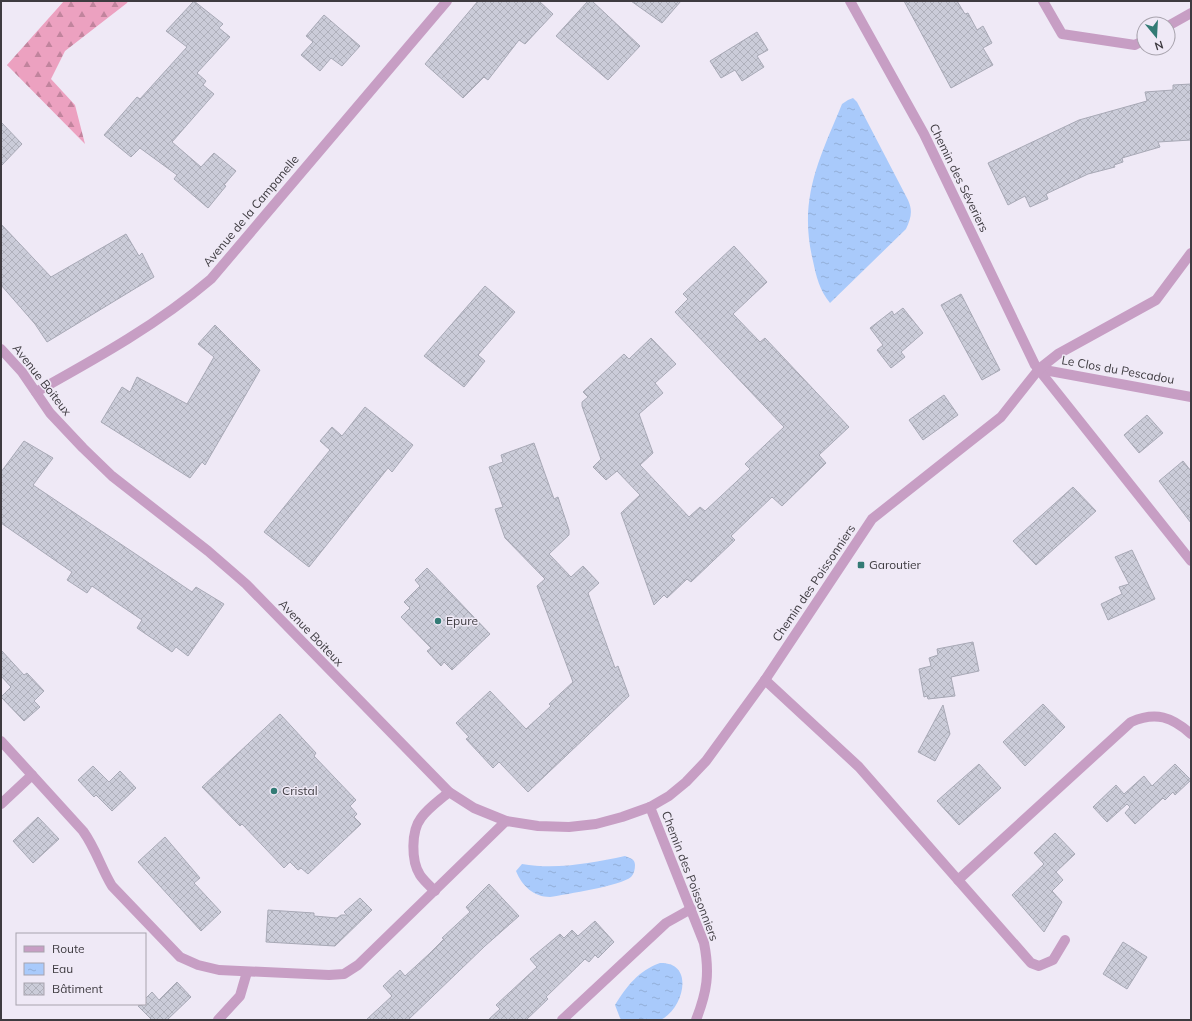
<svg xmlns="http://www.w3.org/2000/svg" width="1192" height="1021" font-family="Mulish,sans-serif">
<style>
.forest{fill:url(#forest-firs)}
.water{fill:url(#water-ripples)}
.building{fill:url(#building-cross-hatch);stroke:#a8a9b6}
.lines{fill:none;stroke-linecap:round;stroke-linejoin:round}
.service{stroke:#c79ec4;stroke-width:10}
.minor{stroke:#c79ec4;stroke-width:10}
.poi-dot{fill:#337b75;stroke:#efe9f6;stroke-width:1.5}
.labels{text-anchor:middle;stroke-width:3;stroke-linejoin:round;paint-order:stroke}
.street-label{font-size:12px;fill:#3e3b40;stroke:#efe9f6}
.poi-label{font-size:12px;fill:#3e3b40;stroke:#efe9f6;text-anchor:start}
</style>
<defs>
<pattern id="forest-firs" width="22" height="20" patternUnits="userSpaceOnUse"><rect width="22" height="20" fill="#eca1c0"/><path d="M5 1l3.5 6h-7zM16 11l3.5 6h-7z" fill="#c1849d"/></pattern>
<pattern id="water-ripples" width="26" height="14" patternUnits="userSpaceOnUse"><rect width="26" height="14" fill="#a9cafb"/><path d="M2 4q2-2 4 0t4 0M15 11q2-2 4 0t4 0" fill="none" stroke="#92aed8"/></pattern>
<pattern id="building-cross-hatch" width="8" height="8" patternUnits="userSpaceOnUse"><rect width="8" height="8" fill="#cbccd9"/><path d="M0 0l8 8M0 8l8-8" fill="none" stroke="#afb0bb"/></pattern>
</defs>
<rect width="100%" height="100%" fill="#efe9f6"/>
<path class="forest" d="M 64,1 L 128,1 L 127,3 L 65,51 L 51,79 L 75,105 L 85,144 L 7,65 Z"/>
<g class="water">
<path d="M 853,98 L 857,102 L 908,200 C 913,211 911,218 906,229 L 830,303 C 820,291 816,276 813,261 C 798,199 819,160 842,104 L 848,100 Z"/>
<path d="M 625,856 C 630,858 635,859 635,865 C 635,869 634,874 631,877 C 620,886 567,894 550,897 C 534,897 522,886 516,871 L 522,864 C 556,870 592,863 625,856 Z"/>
<path d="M 660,963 C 697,962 682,1012 660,1020 C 652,1021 631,1020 622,1020 L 620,1018 L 615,1005 C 627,986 638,971 660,963 Z"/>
</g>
<g class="building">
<path d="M 194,1 L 223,24 L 219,28 L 230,37 L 197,73 L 206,81 L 203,85 L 214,94 L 172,142 L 201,167 L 214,153 L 236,171 L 224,185 L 226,186 L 208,208 L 174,179 L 177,175 L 140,148 L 131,157 L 104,135 L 137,97 L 140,99 L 187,47 L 166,31 Z"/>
<path d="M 478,1 L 539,1 L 553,14 L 525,44 L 519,40 L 488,80 L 484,77 L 463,98 L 425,64 Z"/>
<path d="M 588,1 L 592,1 L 640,46 L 608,80 L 556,36 Z"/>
<path d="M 631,1 L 681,1 L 662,23 Z"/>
<path d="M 904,1 L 957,1 L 965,14 L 968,13 L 977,30 L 983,26 L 992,43 L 983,48 L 993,65 L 951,88 Z"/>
<path d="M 324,15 L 360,46 L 342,66 L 331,58 L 320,71 L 301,55 L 313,42 L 306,36 Z"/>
<path d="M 757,32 L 768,50 L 757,56 L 764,67 L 742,81 L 735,70 L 721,78 L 710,61 Z"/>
<path d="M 1191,84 L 1191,140 L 1158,142 L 1160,147 L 1122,158 L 1123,162 L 1114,165 L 1115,167 L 1088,174 L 1046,194 L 1048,199 L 1030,207 L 1025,196 L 1008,205 L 988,163 L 1079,120 L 1147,101 L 1145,92 L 1173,90 L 1173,85 Z"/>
<path d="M 1,122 L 22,144 L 1,166 Z"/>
<path d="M 1,224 L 51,277 L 126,234 L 139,256 L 142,253 L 154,277 L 47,342 L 35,324 L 1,285 Z"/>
<path d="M 734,246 L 767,282 L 733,314 L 760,342 L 765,338 L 849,427 L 819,455 L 826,463 L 782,506 L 772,497 L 731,536 L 735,540 L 691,582 L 687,579 L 667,598 L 664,595 L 654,605 L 621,513 L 640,495 L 617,471 L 606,480 L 593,467 L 601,459 L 582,406 L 582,402 L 588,397 L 583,392 L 624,354 L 629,359 L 651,338 L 676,364 L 655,383 L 663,393 L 639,414 L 653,453 L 640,465 L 689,517 L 700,507 L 705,511 L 750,469 L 745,464 L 784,427 L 675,312 L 688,299 L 683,294 Z"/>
<path d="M 485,286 L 515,312 L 478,355 L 485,361 L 464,387 L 424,356 Z"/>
<path d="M 961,294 L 1000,370 L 982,380 L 941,305 Z"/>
<path d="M 903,308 L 923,333 L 901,352 L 905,357 L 891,368 L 877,350 L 883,345 L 870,328 L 892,311 L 894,315 Z"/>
<path d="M 215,325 L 260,370 L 205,465 L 202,462 L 190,478 L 101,422 L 122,387 L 130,392 L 137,377 L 187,404 L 214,357 L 198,344 Z"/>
<path d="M 944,395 L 958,415 L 923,440 L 909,420 Z"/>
<path d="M 365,407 L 413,445 L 392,472 L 388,468 L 309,567 L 264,532 L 330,450 L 320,441 L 332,427 L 342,436 Z"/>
<path d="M 1147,415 L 1163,433 L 1139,453 L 1124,435 Z"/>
<path d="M 24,441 L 53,458 L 33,485 L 192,592 L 196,587 L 224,604 L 188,656 L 176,647 L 172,652 L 137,628 L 142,620 L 92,586 L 87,593 L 67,580 L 72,572 L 1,523 L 1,472 Z"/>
<path d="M 534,443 L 554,499 L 558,497 L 569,530 L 569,535 L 549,554 L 571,577 L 583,566 L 599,583 L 588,593 L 615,668 L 618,666 L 629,696 L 528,792 L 499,762 L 493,768 L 466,739 L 469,737 L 456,723 L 490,691 L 526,729 L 551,706 L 549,704 L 573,682 L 537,586 L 545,579 L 505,538 L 495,509 L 503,507 L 489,467 L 503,462 L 501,455 Z"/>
<path d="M 1183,461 L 1191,471 L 1191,523 L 1159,481 Z"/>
<path d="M 1073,487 L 1096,511 L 1036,565 L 1013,541 Z"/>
<path d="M 1132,550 L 1155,599 L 1108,620 L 1101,604 L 1122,594 L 1119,587 L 1129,584 L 1115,557 Z"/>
<path d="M 427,568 L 490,634 L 452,670 L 444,662 L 441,666 L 427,651 L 431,648 L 401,617 L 410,608 L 404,602 L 420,586 L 415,580 Z"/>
<path d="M 973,642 L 979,671 L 951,677 L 955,696 L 928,699 L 927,696 L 924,697 L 919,669 L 931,666 L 929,658 L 938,655 L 937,649 Z"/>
<path d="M 1,650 L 24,675 L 27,673 L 44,691 L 34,701 L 40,707 L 24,721 L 1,697 L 11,687 L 1,676 Z"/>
<path d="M 1043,704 L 1065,727 L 1025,766 L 1003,742 Z"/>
<path d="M 943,705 L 950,734 L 935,761 L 918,752 Z"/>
<path d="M 280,714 L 316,753 L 314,756 L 356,800 L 350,806 L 357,814 L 354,817 L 361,824 L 308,874 L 301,868 L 298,870 L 290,862 L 284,868 L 242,824 L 240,826 L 202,787 Z"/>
<path d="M 979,764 L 1001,788 L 959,825 L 937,801 Z"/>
<path d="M 1175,764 L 1191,780 L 1175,795 L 1173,792 L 1165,800 L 1163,798 L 1135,824 L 1125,813 L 1130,807 L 1127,804 L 1107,822 L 1093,807 L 1116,785 L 1124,794 L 1144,776 L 1152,786 Z"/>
<path d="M 93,766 L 109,782 L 120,771 L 136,788 L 112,811 L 96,795 L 94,797 L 78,780 Z"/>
<path d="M 38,817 L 59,839 L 33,863 L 13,841 Z"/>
<path d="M 1055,833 L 1075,854 L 1056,872 L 1063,880 L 1052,891 L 1062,902 L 1044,932 L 1012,895 L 1044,864 L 1034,853 Z"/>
<path d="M 165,837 L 200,878 L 194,883 L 221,912 L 201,931 L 138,862 Z"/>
<path d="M 489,884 L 519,916 L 485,946 L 408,1020 L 366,1020 L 392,996 L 383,986 L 400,970 L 405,976 L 429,954 L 444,939 L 442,938 L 470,912 L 466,907 Z"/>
<path d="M 360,898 L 372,910 L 335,946 L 266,942 L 268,910 L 314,913 L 314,916 L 337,918 L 341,915 L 347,915 L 344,912 Z"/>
<path d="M 595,921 L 614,942 L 598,958 L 595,955 L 589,962 L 585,959 L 546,997 L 548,999 L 526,1020 L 488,1020 L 500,1009 L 496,1005 L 537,967 L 530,959 L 560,934 L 564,938 L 572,930 L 578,936 Z"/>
<path d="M 1123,942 L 1147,957 L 1127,989 L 1103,974 Z"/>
<path d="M 177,982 L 191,997 L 167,1020 L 152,1020 L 138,1006 L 145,1004 L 145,999 L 152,992 L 159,1000 Z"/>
</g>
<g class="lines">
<g class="service">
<path d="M 1043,1 L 1062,34 L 1135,45 L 1144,40"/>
<path d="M 1168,26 L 1191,13"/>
<path d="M 1039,369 L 1191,397"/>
<path d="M 435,891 C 430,886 424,881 420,875 C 411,861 411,831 421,818 C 428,808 440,800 449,792"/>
</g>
<g class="minor">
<path d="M 850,1 L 924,134 L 1035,365 L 1191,561"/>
<path d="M 1,349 L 22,372 L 50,413 L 83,448 L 112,476 L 208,551 L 246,584 L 449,792 L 474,808 L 506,821 L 538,826 L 569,827 L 596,824 L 622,817 L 650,807 L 669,796 L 686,782 L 706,761 L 765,680 L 872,519 L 1001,417 L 1039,369 L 1058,354 L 1156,300 L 1191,253"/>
<path d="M 36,392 C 97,358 157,325 211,279 L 447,1"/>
<path d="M 765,680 L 859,767 L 958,880 L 1131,722 C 1156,711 1172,717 1191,734"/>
<path d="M 1,741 L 83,831 C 96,849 101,868 112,886 L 180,957 L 198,965 L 219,970 L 329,975 L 344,974 L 358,965 L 506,821"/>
<path d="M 1,804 L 32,775"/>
<path d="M 650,807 L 704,943 C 710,973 707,992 696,1020"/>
<path d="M 958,880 L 1031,963 L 1039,966 L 1053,960 L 1065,940"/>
<path d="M 218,1020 L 240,996 L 247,972"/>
<path d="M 562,1020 L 666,923 L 691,909"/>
</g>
</g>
<g class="poi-dot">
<rect x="857" y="561" width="8" height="8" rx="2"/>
<circle cx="438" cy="621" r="4"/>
<circle cx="274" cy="791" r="4"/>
</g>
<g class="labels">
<g class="street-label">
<text transform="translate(959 178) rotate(64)" y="4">Chemin des Séveriers</text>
<text transform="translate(251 211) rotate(-50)" y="4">Avenue de la Campanelle</text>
<text transform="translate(1118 370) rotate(10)" y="4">Le Clos du Pescadou</text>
<text transform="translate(42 380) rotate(52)" y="4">Avenue Boiteux</text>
<text transform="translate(814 583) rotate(-56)" y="4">Chemin des Poissonniers</text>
<text transform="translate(311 633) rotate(46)" y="4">Avenue Boiteux</text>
<text transform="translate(690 876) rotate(69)" y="4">Chemin des Poissonniers</text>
</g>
<g class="poi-label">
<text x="869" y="569">Garoutier</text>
<text x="446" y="625">Epure</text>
<text x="282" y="795">Cristal</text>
</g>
</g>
<rect width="1192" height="1021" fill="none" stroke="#3e3b40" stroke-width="4"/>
<rect x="16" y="933" width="130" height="72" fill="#efe9f6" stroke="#a8a3ad"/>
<rect x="24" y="946" width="20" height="6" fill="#c79ec4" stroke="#a8a3ad"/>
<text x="52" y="953" font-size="12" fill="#3e3b40">Route</text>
<rect x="24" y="963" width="20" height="12" fill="url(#water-ripples)" stroke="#a8a3ad"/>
<text x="52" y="973" font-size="12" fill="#3e3b40">Eau</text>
<rect x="24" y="983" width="20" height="12" fill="url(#building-cross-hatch)" stroke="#a8a3ad"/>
<text x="52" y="993" font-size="12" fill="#3e3b40">Bâtiment</text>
<g transform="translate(1156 36) rotate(162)"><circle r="19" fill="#efe9f6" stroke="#a8a3ad"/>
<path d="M0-3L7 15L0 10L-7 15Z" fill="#337b75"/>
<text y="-6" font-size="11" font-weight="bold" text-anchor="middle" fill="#3e3b40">N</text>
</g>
</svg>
